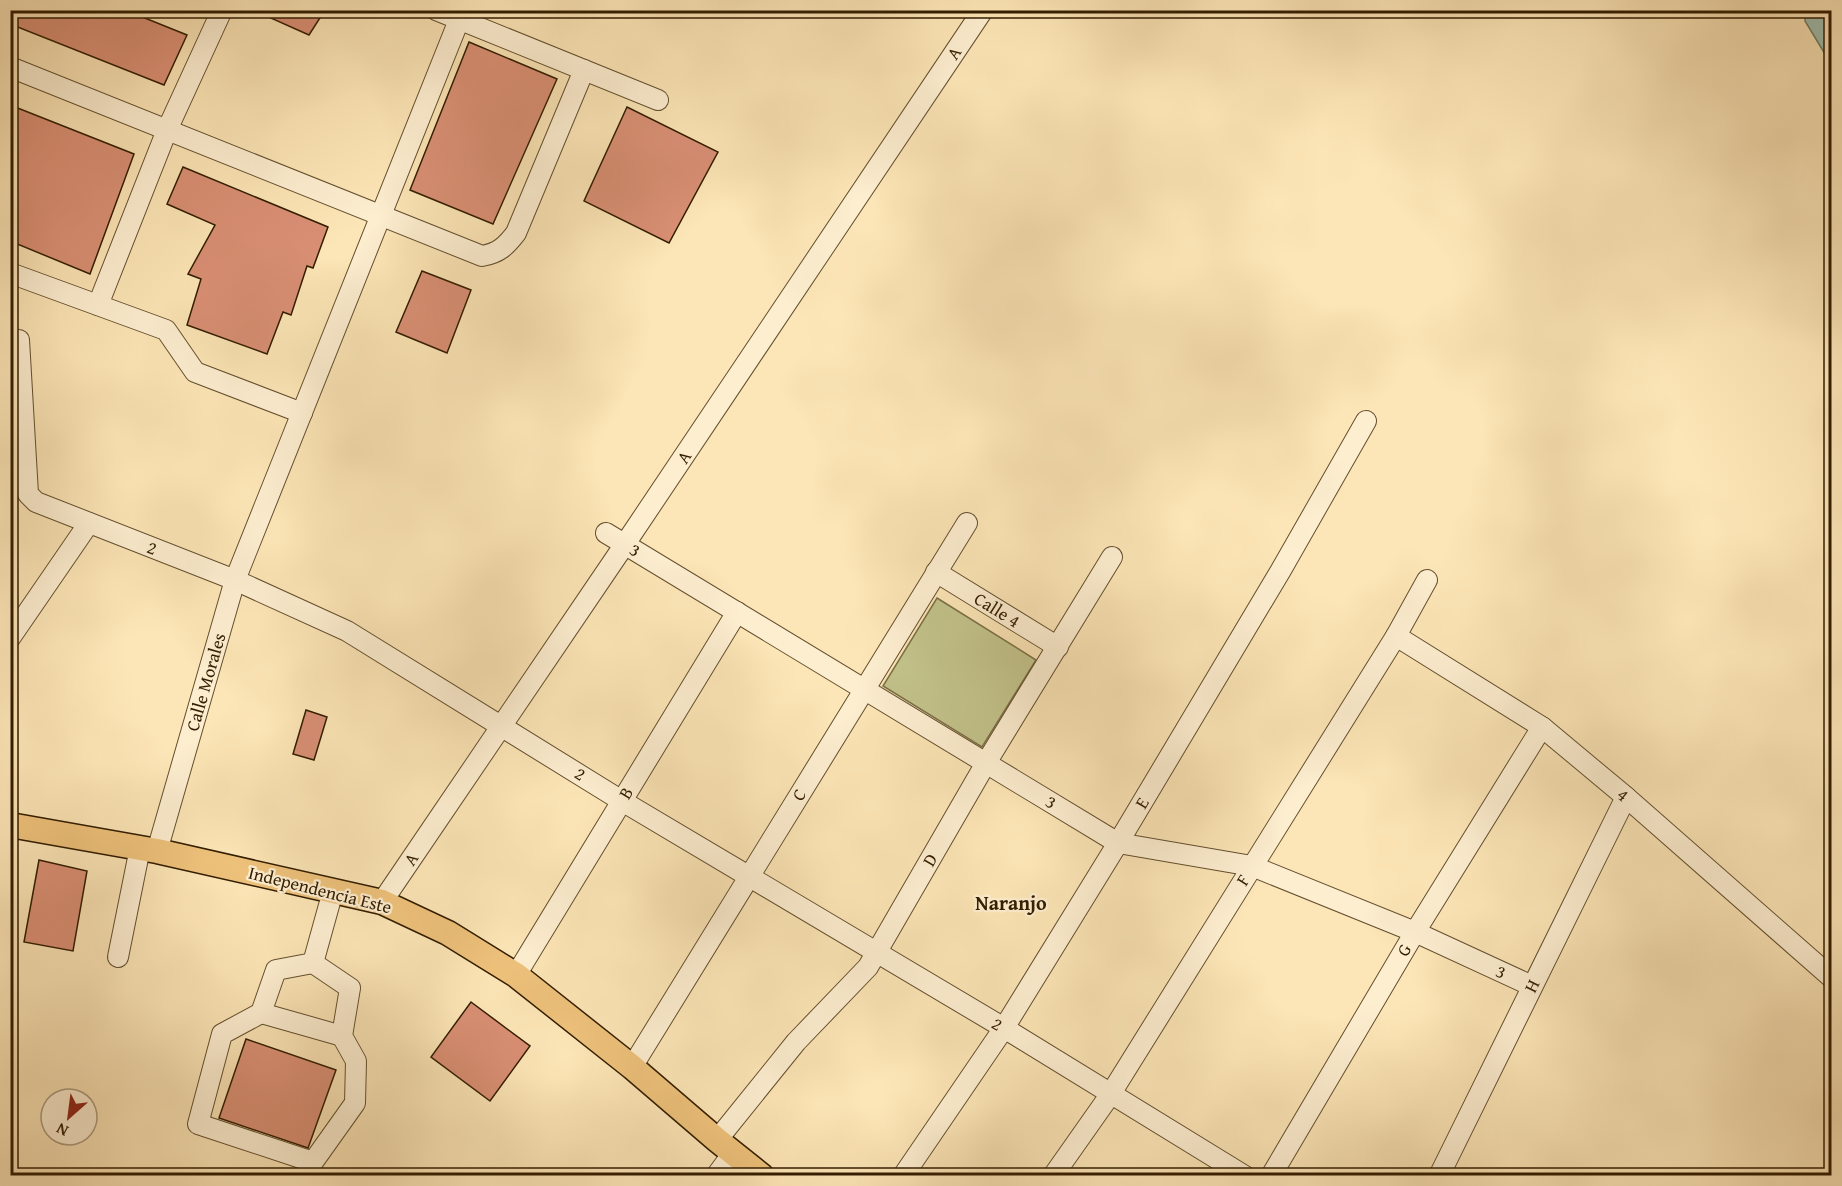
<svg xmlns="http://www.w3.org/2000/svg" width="1842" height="1186" font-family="'Gentium Book Plus',serif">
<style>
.green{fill:#c3c38b;stroke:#7a7046;stroke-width:1.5}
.water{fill:#9fbfae;stroke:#737e68;stroke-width:1.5}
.building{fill:#d98f74;stroke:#321d00;stroke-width:1.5}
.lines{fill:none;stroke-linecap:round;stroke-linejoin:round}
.minor-casing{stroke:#644f2e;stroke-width:22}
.major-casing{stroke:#321d00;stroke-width:27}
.minor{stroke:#fdeed0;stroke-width:20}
.major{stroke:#eec27b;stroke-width:24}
.labels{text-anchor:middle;stroke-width:4.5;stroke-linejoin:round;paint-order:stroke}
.street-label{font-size:18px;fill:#321d00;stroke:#fdeed0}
.neighbourhood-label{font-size:20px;font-weight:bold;fill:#321d00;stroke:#fdeed0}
</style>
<rect width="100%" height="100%" fill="#fce5b6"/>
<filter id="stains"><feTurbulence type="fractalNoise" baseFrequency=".00333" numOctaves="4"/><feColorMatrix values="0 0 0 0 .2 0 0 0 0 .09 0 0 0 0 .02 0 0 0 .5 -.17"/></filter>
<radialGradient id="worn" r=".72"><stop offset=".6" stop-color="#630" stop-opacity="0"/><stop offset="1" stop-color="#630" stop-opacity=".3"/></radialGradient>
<path class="green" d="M 937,598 L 1036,660 L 982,747 L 883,686 Z"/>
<path class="water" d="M 1805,11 L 1831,11 L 1831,64 L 1805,21 Z"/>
<g class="building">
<path d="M 10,10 L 125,10 L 187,35 L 164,85 L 10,24 Z"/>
<path d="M 253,10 L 325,10 L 309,35 Z"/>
<path d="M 469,42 L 557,79 L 493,224 L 410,190 Z"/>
<path d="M 10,105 L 134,154 L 90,274 L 10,241 Z"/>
<path d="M 627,107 L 718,152 L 669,243 L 584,201 Z"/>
<path d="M 183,167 L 328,227 L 313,268 L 307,266 L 291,315 L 283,312 L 267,354 L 187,325 L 201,279 L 188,274 L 215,225 L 167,204 Z"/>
<path d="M 422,271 L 471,290 L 447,353 L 396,332 Z"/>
<path d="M 306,710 L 327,717 L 314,760 L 293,754 Z"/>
<path d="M 39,860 L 87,871 L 73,951 L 24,942 Z"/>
<path d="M 471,1002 L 530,1046 L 490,1101 L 431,1057 Z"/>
<path d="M 246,1039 L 336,1070 L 308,1148 L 219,1118 Z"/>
</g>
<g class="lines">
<defs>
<g id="minor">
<path d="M 436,10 L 658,100"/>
<path d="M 10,67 L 482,256 C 499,253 506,246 516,233 L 584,70"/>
<path d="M 10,273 L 166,330 L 195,372 L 302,413"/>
<path d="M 98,305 L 167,130 L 222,10"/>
<path d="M 19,340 L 28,494 L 36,502 L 235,580 L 347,631 L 622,801 L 1004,1028 L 1245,1176"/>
<path d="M 606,533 L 1118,843 L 1252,866 L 1415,932 L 1532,986"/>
<path d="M 936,572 L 1058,647"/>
<path d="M 1396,636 L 1542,727 L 1626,797 L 1832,978"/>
<path d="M 10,638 L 89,523"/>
<path d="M 157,851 L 235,580 L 459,20"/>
<path d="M 382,902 L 625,544 L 983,10"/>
<path d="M 118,957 L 140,848"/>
<path d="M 313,963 L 350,988 L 342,1036 L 356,1061 L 355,1103 L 313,1162 L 198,1124 L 222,1034 L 261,1013 L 276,970 L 313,963 L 333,891"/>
<path d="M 516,975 L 737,612"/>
<path d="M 261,1013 L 342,1036"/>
<path d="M 632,1067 L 967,523"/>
<path d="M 717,1140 L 796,1042 L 868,967 L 986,763 L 1112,557"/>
<path d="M 716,1176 L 733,1153"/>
<path d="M 903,1176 L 1004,1028 L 1118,843 L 1281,570 L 1366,421"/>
<path d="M 1053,1176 L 1110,1095 L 1396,636 L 1427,580"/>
<path d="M 1271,1176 L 1415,932 L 1542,727"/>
<path d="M 1439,1176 L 1626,797"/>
</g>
<path id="major" d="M 10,825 L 157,851 L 382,902 L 448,933 L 516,975 L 632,1067 L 717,1140 L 762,1176"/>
</defs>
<use href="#minor" class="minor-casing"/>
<use href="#major" class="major-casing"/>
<use href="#minor" class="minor"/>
<use href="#major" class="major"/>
</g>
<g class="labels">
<g class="street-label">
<text transform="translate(954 53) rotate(-56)" y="6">A</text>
<text transform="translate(684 457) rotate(-56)" y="6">A</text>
<text transform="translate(152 548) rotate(21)" y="6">2</text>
<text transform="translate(635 550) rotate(31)" y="6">3</text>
<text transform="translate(997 610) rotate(32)" y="6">Calle 4</text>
<text transform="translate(206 682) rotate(-74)" y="6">Calle Morales</text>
<text transform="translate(580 774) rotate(32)" y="6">2</text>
<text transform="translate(626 793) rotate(-59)" y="6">B</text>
<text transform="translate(799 795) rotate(-58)" y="6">C</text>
<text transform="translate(1623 795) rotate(40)" y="6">4</text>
<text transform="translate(1051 802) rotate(31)" y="6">3</text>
<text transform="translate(1142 803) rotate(-59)" y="6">E</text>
<text transform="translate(411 859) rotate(-56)" y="6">A</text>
<text transform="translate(930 860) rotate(-60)" y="6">D</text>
<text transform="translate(1243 880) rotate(-58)" y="6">F</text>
<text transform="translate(320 890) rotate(14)" y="6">Independencia Este</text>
<text transform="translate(1404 950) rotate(-59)" y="6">G</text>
<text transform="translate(1501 972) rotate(25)" y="6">3</text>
<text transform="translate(1532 986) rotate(-64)" y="6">H</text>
<text transform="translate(997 1024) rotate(31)" y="6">2</text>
</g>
<g class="neighbourhood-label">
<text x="1011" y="910">Naranjo</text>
</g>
</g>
<rect width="1842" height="1186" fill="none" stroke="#fce5b6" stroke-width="36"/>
<rect x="12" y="12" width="1818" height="1162" fill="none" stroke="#321d00" stroke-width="3"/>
<rect x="18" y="18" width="1806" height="1150" fill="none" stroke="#321d00" stroke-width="1.5"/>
<g transform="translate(69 1117) rotate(208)"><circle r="28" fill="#fdeed0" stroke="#ac9a7d" stroke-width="1.5"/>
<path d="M0-4.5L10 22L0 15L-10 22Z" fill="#8f2418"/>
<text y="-9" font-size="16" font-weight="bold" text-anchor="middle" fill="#321d00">N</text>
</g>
<rect width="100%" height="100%" filter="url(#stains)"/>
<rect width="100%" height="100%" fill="url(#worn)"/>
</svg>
